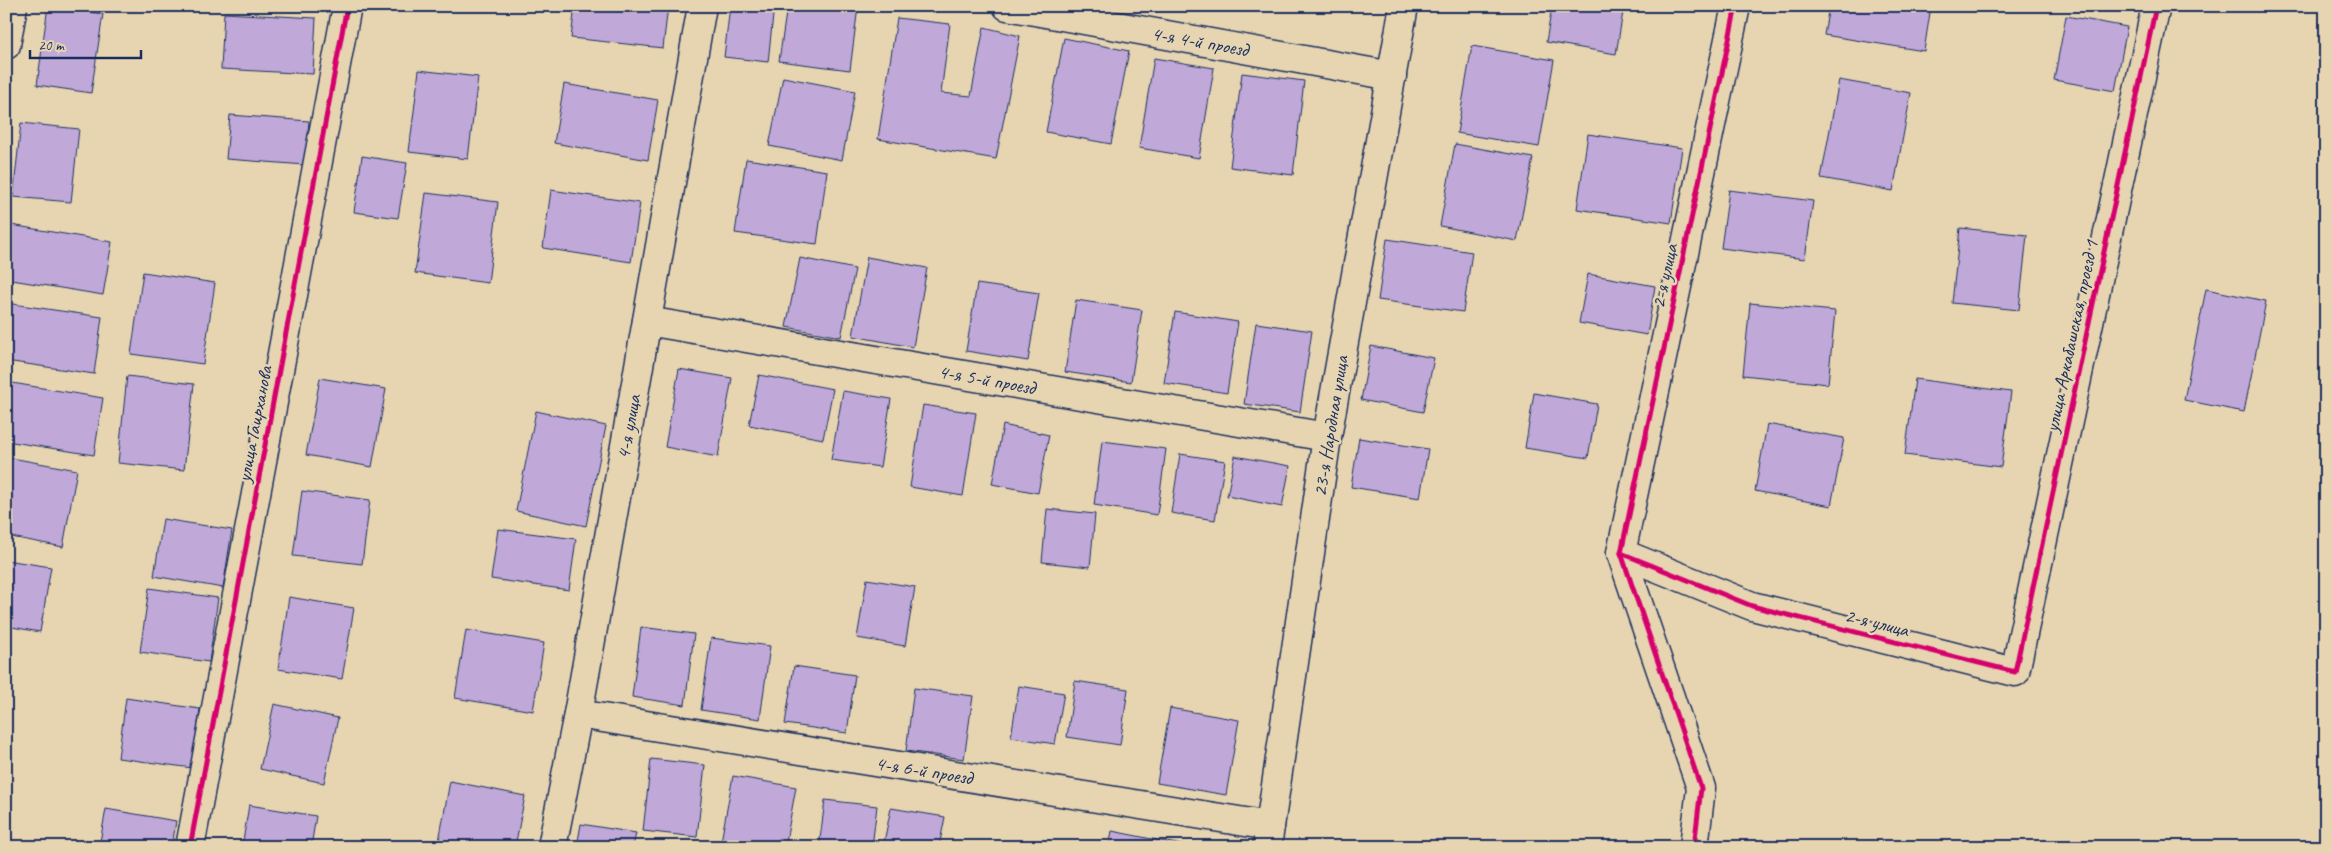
<svg xmlns="http://www.w3.org/2000/svg" width="2332" height="853" font-family="Caveat,sans-serif">
<style>
.building{fill:#c0a9d8;stroke:#1b2f5e}
.lines{fill:none;stroke-linecap:round;stroke-linejoin:round}
.minor-casing{stroke:#1b2f5e;stroke-width:31}
.minor{stroke:#e7d5b2;stroke-width:28}
.cycleway-casing{stroke:#e7d5b2;stroke-width:8}
.cycleway{stroke:#d6006c;stroke-width:5}
.labels{text-anchor:middle;stroke-width:5;stroke-linejoin:round;paint-order:stroke}
.street-label{font-size:20px;fill:#1b2f5e;stroke:#e7d5b2}
</style>
<rect width="100%" height="100%" fill="#e7d5b2"/>
<filter id="ink" filterUnits="userSpaceOnUse"><feTurbulence type="fractalNoise" baseFrequency=".02" numOctaves="2"/><feDisplacementMap in="SourceGraphic" scale="10" xChannelSelector="R" yChannelSelector="G"/><feConvolveMatrix kernelMatrix="1 2 1 2 8 2 1 2 1" color-interpolation-filters="sRGB"/></filter>
<g filter="url(#ink)">
<g class="building">
<path d="M 48,6 L 103,14 L 91,93 L 37,85 Z"/>
<path d="M 575,6 L 668,6 L 663,48 L 571,38 Z"/>
<path d="M 730,6 L 774,6 L 768,62 L 724,57 Z"/>
<path d="M 787,6 L 858,7 L 850,70 L 779,61 Z"/>
<path d="M 1552,6 L 1624,6 L 1616,54 L 1546,42 Z"/>
<path d="M 1829,6 L 1931,6 L 1924,51 L 1824,35 Z"/>
<path d="M 224,13 L 316,18 L 313,74 L 221,69 Z"/>
<path d="M 2066,16 L 2127,27 L 2115,91 L 2054,80 Z"/>
<path d="M 897,18 L 950,24 L 941,93 L 971,96 L 984,27 L 1020,36 L 996,159 L 878,139 Z"/>
<path d="M 1064,38 L 1129,51 L 1111,144 L 1046,132 Z"/>
<path d="M 1472,46 L 1554,60 L 1539,147 L 1457,133 Z"/>
<path d="M 1154,58 L 1214,68 L 1199,158 L 1139,148 Z"/>
<path d="M 419,70 L 478,77 L 468,159 L 409,152 Z"/>
<path d="M 1242,73 L 1304,81 L 1293,175 L 1230,167 Z"/>
<path d="M 783,77 L 855,91 L 842,160 L 769,146 Z"/>
<path d="M 1839,80 L 1911,93 L 1893,191 L 1821,178 Z"/>
<path d="M 564,84 L 658,100 L 648,160 L 554,143 Z"/>
<path d="M 230,115 L 309,121 L 305,165 L 226,159 Z"/>
<path d="M 21,123 L 79,129 L 71,202 L 13,197 Z"/>
<path d="M 1588,134 L 1682,148 L 1671,223 L 1577,209 Z"/>
<path d="M 1455,144 L 1533,158 L 1517,241 L 1440,226 Z"/>
<path d="M 362,156 L 407,163 L 398,218 L 354,212 Z"/>
<path d="M 746,159 L 827,171 L 817,244 L 735,233 Z"/>
<path d="M 551,190 L 640,203 L 631,262 L 543,248 Z"/>
<path d="M 1729,190 L 1813,201 L 1805,259 L 1721,248 Z"/>
<path d="M 426,193 L 498,202 L 488,283 L 415,273 Z"/>
<path d="M 11,225 L 112,242 L 103,295 L 6,279 L 6,256 Z"/>
<path d="M 1960,228 L 2027,235 L 2019,310 L 1952,303 Z"/>
<path d="M 1387,239 L 1472,252 L 1463,312 L 1378,300 Z"/>
<path d="M 867,257 L 927,268 L 913,347 L 853,336 Z"/>
<path d="M 800,258 L 855,269 L 841,337 L 786,327 Z"/>
<path d="M 143,272 L 215,283 L 203,364 L 131,354 Z"/>
<path d="M 1588,274 L 1655,286 L 1647,335 L 1579,323 Z"/>
<path d="M 977,284 L 1039,293 L 1028,361 L 966,351 Z"/>
<path d="M 2206,289 L 2266,301 L 2244,412 L 2184,400 Z"/>
<path d="M 1076,300 L 1142,310 L 1131,382 L 1065,372 Z"/>
<path d="M 6,303 L 102,317 L 94,374 L 6,361 Z"/>
<path d="M 1750,303 L 1835,311 L 1828,384 L 1743,375 Z"/>
<path d="M 1175,312 L 1238,322 L 1227,393 L 1164,383 Z"/>
<path d="M 1256,323 L 1312,331 L 1300,412 L 1244,404 Z"/>
<path d="M 1371,346 L 1434,358 L 1423,412 L 1361,400 Z"/>
<path d="M 679,369 L 732,378 L 718,457 L 665,447 Z"/>
<path d="M 759,375 L 833,389 L 823,439 L 749,425 Z"/>
<path d="M 127,376 L 194,384 L 184,470 L 118,463 Z"/>
<path d="M 320,378 L 386,389 L 372,467 L 306,455 Z"/>
<path d="M 1915,379 L 2011,392 L 2001,467 L 1905,455 Z"/>
<path d="M 6,382 L 103,398 L 94,455 L 6,441 Z"/>
<path d="M 843,391 L 891,399 L 880,467 L 831,460 Z"/>
<path d="M 1534,393 L 1597,404 L 1588,458 L 1525,448 Z"/>
<path d="M 923,405 L 976,413 L 963,496 L 910,487 Z"/>
<path d="M 536,411 L 606,426 L 586,526 L 516,511 Z"/>
<path d="M 1767,424 L 1844,438 L 1831,506 L 1755,491 Z"/>
<path d="M 1003,425 L 1049,435 L 1038,493 L 992,484 Z"/>
<path d="M 1359,438 L 1428,449 L 1420,498 L 1351,487 Z"/>
<path d="M 1102,441 L 1166,449 L 1157,515 L 1094,505 Z"/>
<path d="M 1180,454 L 1225,461 L 1215,520 L 1171,513 Z"/>
<path d="M 1235,456 L 1290,466 L 1282,507 L 1227,496 Z"/>
<path d="M 6,457 L 77,470 L 63,547 L 6,536 Z"/>
<path d="M 302,491 L 370,500 L 362,564 L 293,556 Z"/>
<path d="M 1047,509 L 1095,514 L 1090,567 L 1042,562 Z"/>
<path d="M 163,519 L 232,530 L 223,588 L 154,576 Z"/>
<path d="M 498,529 L 576,539 L 569,590 L 491,579 Z"/>
<path d="M 6,560 L 51,567 L 40,632 L 6,626 Z"/>
<path d="M 867,579 L 915,587 L 905,646 L 857,638 Z"/>
<path d="M 149,588 L 218,598 L 209,662 L 140,652 Z"/>
<path d="M 289,597 L 354,608 L 342,679 L 278,669 Z"/>
<path d="M 641,627 L 694,634 L 685,705 L 632,697 Z"/>
<path d="M 466,630 L 544,643 L 533,711 L 455,698 Z"/>
<path d="M 711,638 L 770,646 L 760,719 L 701,710 Z"/>
<path d="M 794,666 L 855,675 L 847,733 L 785,724 Z"/>
<path d="M 1075,681 L 1128,689 L 1120,745 L 1067,737 Z"/>
<path d="M 1019,686 L 1064,693 L 1055,744 L 1011,737 Z"/>
<path d="M 914,688 L 973,696 L 964,759 L 906,751 Z"/>
<path d="M 126,698 L 200,709 L 192,768 L 118,758 Z"/>
<path d="M 274,704 L 338,718 L 324,783 L 260,769 Z"/>
<path d="M 1170,708 L 1239,720 L 1226,795 L 1157,783 Z"/>
<path d="M 651,759 L 705,765 L 697,837 L 643,831 Z"/>
<path d="M 733,776 L 796,787 L 785,847 L 720,847 Z"/>
<path d="M 450,781 L 525,796 L 515,847 L 471,847 L 439,841 Z"/>
<path d="M 825,800 L 877,806 L 872,847 L 819,847 Z"/>
<path d="M 249,805 L 316,816 L 311,847 L 242,847 Z"/>
<path d="M 891,808 L 945,817 L 939,847 L 883,847 Z"/>
<path d="M 106,809 L 176,821 L 172,847 L 99,847 Z"/>
<path d="M 581,824 L 636,833 L 633,847 L 577,847 Z"/>
<path d="M 1112,831 L 1187,846 L 1186,847 L 1109,847 Z"/>
</g>
<g class="lines">
<defs>
<g id="minor">
<path d="M 1007,6 L 1392,76"/>
<path d="M 6,45 L 13,6"/>
<path d="M 647,321 L 1327,437"/>
<path d="M 1621,553 L 1752,606 L 2015,672 L 2156,6"/>
<path d="M 578,714 L 1270,826"/>
<path d="M 190,847 L 347,6"/>
<path d="M 552,847 L 578,714 L 702,6"/>
<path d="M 1267,847 L 1327,437 L 1404,6"/>
<path d="M 1694,847 L 1701,788 L 1621,553 L 1736,6"/>
</g>
</defs>
<use href="#minor" class="minor-casing"/>
<use href="#minor" class="minor"/>
<defs>
<g id="cycleway">
<path d="M 1621,553 L 1752,606 L 2015,672 L 2156,6"/>
<path d="M 190,847 L 347,6"/>
<path d="M 1694,847 L 1701,788 L 1621,553 L 1736,6"/>
</g>
</defs>
<use href="#cycleway" class="cycleway-casing"/>
<use href="#cycleway" class="cycleway"/>
</g>
</g>
<g class="labels">
<g class="street-label">
<text transform="translate(1200 41) rotate(10)" y="7">4-я 4-й проезд</text>
<text transform="translate(1664 276) rotate(-78)" y="7">2-я улица</text>
<text transform="translate(2071 336) rotate(-78)" y="7">улица Аркабашская, проезд 1</text>
<text transform="translate(987 379) rotate(10)" y="7">4-я 5-й проезд</text>
<text transform="translate(254 424) rotate(-79)" y="7">улица Гаирханова</text>
<text transform="translate(1330 426) rotate(-81)" y="7">23-я Народная улица</text>
<text transform="translate(628 427) rotate(-80)" y="7">4-я улица</text>
<text transform="translate(1877 622) rotate(14)" y="7">2-я улица</text>
<text transform="translate(924 770) rotate(9)" y="7">4-я 6-й проезд</text>
</g>
</g>
<rect width="2332" height="853" fill="none" stroke="#e7d5b2" stroke-width="25"/>
<rect x="12" y="12" width="2307" height="828" fill="none" stroke="#1b2f5e" stroke-width="2" filter="url(#ink)"/>
<path d="M30 50v8h111v-8" fill="none" stroke="#1b2f5e" stroke-width="2.5"/>
<text x="38" y="50" font-size="15" fill="#1b2f5e" stroke="#e7d5b2" stroke-width="4" paint-order="stroke">20 m</text>
</svg>
